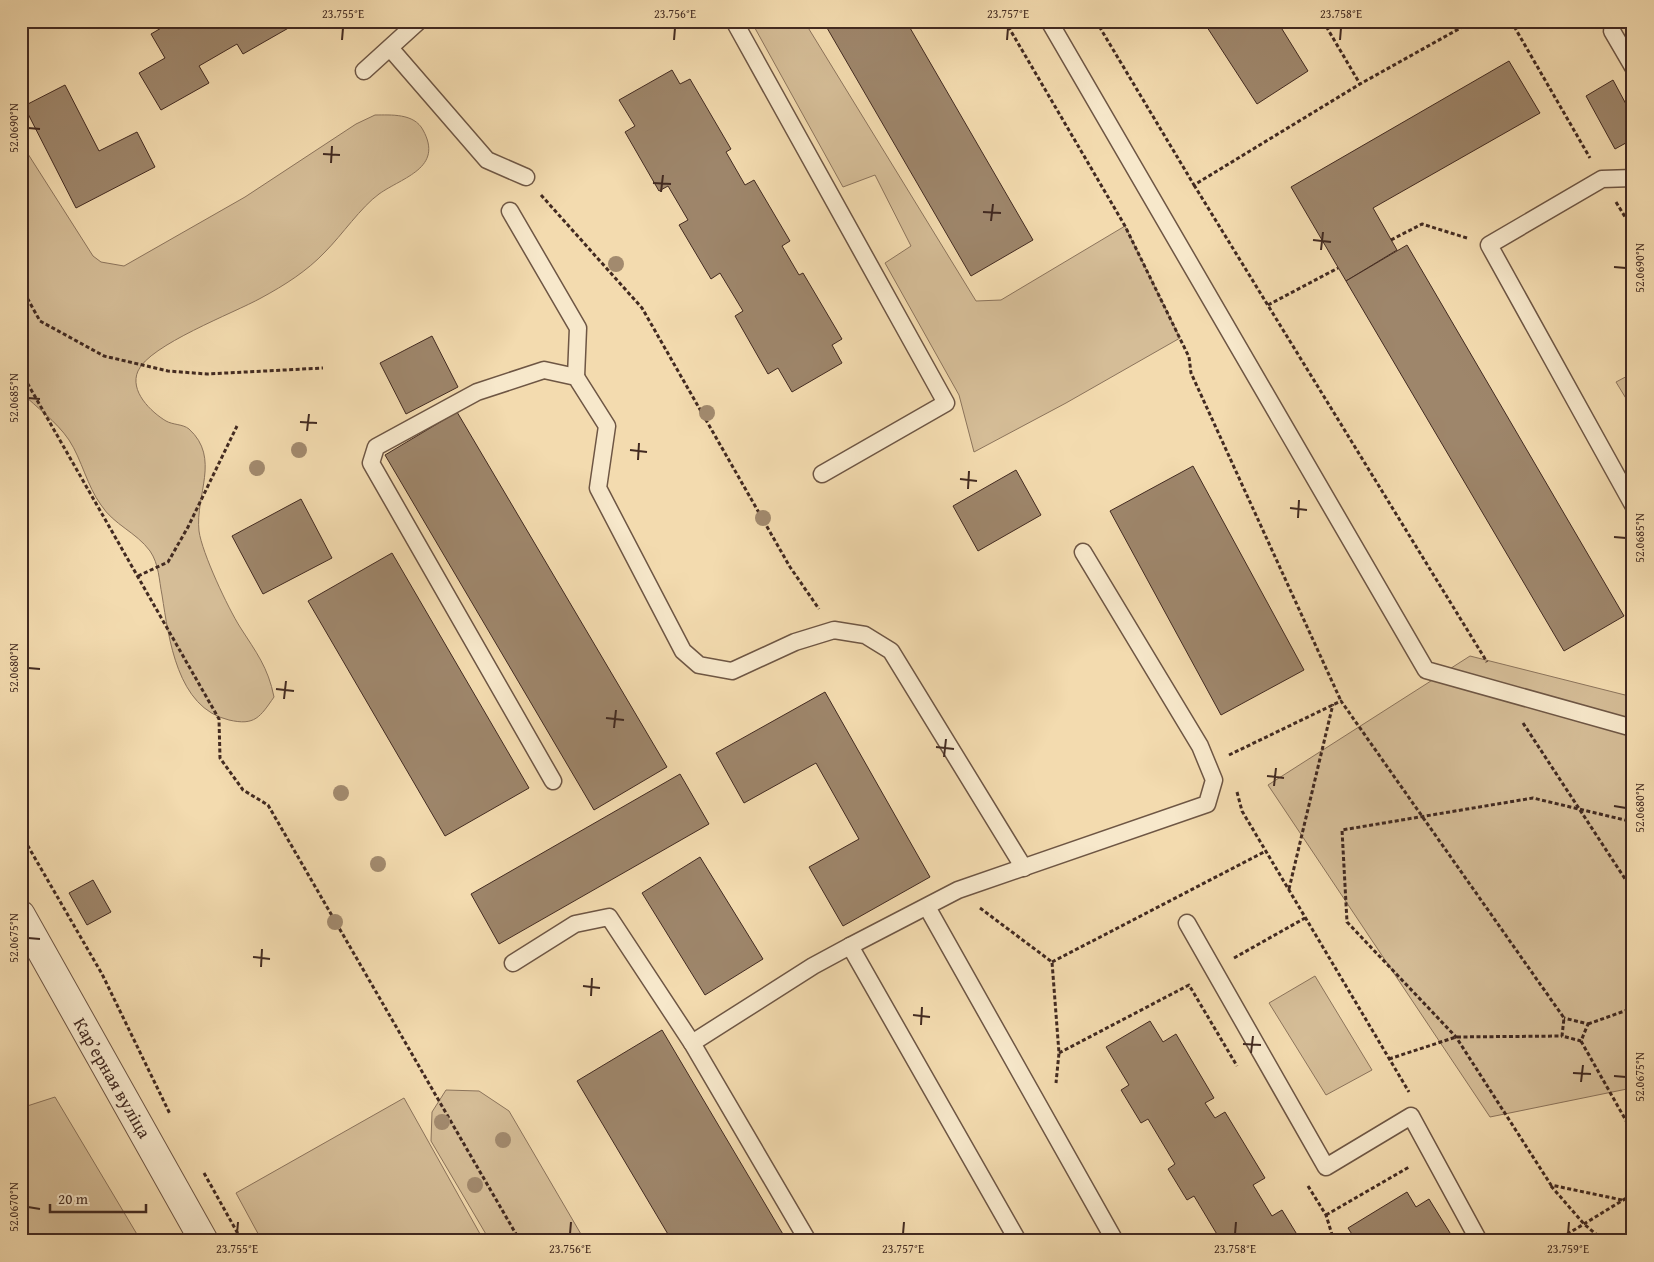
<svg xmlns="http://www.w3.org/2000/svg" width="1654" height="1262" font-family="'Gentium Book Plus',serif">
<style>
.green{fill:#d5bd97;stroke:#8c745c}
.building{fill:#9e866b;stroke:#422a21}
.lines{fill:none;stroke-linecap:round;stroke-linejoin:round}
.service-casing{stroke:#6e5644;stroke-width:19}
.tertiary-casing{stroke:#6e5644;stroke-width:30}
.path{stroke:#422a21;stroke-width:3;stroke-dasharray:4 2.5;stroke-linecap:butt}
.service{stroke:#f7e8cb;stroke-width:16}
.tertiary{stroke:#f7e8cb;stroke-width:28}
.tree{fill:#a28a6e}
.ticks{fill:none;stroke:#422a21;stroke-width:2}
.labels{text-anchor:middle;stroke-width:4;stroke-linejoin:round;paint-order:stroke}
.street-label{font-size:18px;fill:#422a21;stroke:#f7e8cb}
.neatline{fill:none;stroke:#422a21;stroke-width:2}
.ticks-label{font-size:12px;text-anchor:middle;fill:#422a21}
</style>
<rect width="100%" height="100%" fill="#f3dbaf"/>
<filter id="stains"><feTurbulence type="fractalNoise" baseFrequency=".004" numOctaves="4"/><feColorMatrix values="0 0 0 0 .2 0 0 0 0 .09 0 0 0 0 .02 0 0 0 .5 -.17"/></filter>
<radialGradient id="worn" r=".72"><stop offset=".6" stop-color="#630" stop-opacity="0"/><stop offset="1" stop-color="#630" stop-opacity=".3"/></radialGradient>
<g class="green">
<path d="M 751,21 L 804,21 L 976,301 L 1001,300 L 1125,226 L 1180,338 L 1066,403 L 974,452 L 959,395 L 885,263 L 911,246 L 875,175 L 843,187 Z"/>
<path d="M 375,115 C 391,115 414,113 423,130 C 444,168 403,177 379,194 C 361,207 342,235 325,252 C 307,271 285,285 261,298 C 234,313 149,345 138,371 C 129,391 151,412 166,421 C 173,425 183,424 189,429 C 221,458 195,495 199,531 C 202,553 228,608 240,627 C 256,652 268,667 274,697 C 260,717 255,726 229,720 C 177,708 169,639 162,595 C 159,580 159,564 150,551 C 136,532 114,525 101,505 C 87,486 82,460 69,440 C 56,421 37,408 21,392 L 21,143 L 93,256 L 101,262 L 124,266 L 245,197 L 356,124 Z"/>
<path d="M 1633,373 L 1633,410 L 1616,382 Z"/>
<path d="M 1470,656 L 1633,697 L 1633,1099 L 1627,1089 L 1490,1117 L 1268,785 Z"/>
<path d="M 1315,976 L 1372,1070 L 1326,1095 L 1269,1003 Z"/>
<path d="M 446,1090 L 479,1091 L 509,1111 L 585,1241 L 490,1241 L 431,1141 L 432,1112 Z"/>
<path d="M 55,1097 L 141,1241 L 29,1241 L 21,1213 L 21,1108 Z"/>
<path d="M 404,1098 L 484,1241 L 262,1241 L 236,1193 Z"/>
</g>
<g class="building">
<path d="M 173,21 L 299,21 L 299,22 L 243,54 L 237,44 L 199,66 L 209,83 L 161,110 L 139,73 L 165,58 L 151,34 Z"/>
<path d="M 823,21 L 906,21 L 1033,240 L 971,276 Z"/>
<path d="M 1203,21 L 1277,21 L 1308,71 L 1257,104 Z"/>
<path d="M 1509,61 L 1540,113 L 1373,208 L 1397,250 L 1346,281 L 1291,187 Z"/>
<path d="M 672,70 L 680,84 L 690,79 L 731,149 L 726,152 L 745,185 L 754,180 L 790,241 L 782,246 L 799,275 L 803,273 L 842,339 L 832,345 L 842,363 L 792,392 L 778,368 L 768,374 L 735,316 L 743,311 L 720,273 L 711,279 L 679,225 L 688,220 L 668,186 L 659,191 L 625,132 L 635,126 L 619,100 Z"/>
<path d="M 1613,80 L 1633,117 L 1633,139 L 1615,149 L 1586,96 Z"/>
<path d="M 65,85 L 99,151 L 137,132 L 155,167 L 76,208 L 24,106 Z"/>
<path d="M 1407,245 L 1624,616 L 1564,651 L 1346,281 Z"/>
<path d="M 432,336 L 458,387 L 406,414 L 380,363 Z"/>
<path d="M 457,412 L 667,767 L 594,810 L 385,455 Z"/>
<path d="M 1193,466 L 1304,670 L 1221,715 L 1110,511 Z"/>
<path d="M 1016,470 L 1041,515 L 978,551 L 953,506 Z"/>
<path d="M 301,499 L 332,558 L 263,594 L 232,536 Z"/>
<path d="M 392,553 L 529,788 L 445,836 L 308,601 Z"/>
<path d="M 825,692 L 930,877 L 843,926 L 809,867 L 859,839 L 816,763 L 744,803 L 716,753 Z"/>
<path d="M 680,774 L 709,824 L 499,944 L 471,894 Z"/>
<path d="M 700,857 L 763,959 L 705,995 L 642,893 Z"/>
<path d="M 93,880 L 111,912 L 87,925 L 69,893 Z"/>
<path d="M 1150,1021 L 1163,1042 L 1176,1034 L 1214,1098 L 1205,1103 L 1215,1118 L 1225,1112 L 1265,1178 L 1253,1185 L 1272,1216 L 1282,1210 L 1301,1241 L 1221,1241 L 1194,1196 L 1187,1200 L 1168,1169 L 1175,1164 L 1148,1119 L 1141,1123 L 1121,1090 L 1129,1085 L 1106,1047 Z"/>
<path d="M 662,1030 L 787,1241 L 672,1241 L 577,1081 Z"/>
<path d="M 1407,1192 L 1416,1207 L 1429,1199 L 1455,1241 L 1352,1241 L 1355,1239 L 1348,1228 Z"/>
</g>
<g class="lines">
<defs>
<g id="service">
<path d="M 734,21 L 946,403 L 822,474"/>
<path d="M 1049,21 L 1426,670 L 1633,728"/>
<path d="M 1612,31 L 1633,67"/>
<path d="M 390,48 L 487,160 L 526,177"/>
<path d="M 364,71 L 419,21"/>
<path d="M 1633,178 L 1602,179 L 1489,245 L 1633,505"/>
<path d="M 510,211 L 578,328 L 576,377"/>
<path d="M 553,781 L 371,463 L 376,447 L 477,392 L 544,370 L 576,377 L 607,426 L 598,488 L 683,651 L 699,665 L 732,671 L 795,642 L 834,630 L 865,635 L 891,651 L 1024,868"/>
<path d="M 927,907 L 1115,1241"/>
<path d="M 1187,923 L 1326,1167 L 1411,1116 L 1479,1241"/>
<path d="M 513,963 L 575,924 L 609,917 L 692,1043"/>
<path d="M 808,1241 L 692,1043 L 813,966 L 850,946"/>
<path d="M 1018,1241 L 850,946 L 958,890 L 1207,804 L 1214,780 L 1200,746 L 1083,552"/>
</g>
<path id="tertiary" d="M 21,915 L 204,1241"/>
</defs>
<use href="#service" class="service-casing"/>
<use href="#tertiary" class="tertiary-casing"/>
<g class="path">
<path d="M 1005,21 L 1125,226 L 1189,357 L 1191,373 L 1341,701"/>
<path d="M 1096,21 L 1194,185 L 1360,84 L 1473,21"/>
<path d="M 1323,21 L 1360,84"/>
<path d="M 1511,21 L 1590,158"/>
<path d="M 1194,185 L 1487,662"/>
<path d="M 541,195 L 642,308 L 790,567 L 819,609"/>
<path d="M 1616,202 L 1633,230"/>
<path d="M 1391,240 L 1422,224 L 1467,238"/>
<path d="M 21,287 L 40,321 L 104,356 L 168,371 L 207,374 L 323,368"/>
<path d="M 1268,305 L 1338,268"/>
<path d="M 21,372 L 219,719 L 220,758 L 243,790 L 268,805 L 520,1241"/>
<path d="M 138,576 L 168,562 L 188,527 L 237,426"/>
<path d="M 1523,723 L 1633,891"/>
<path d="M 1229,755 L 1341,701 L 1564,1018 L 1562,1036 L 1581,1041 L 1588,1024 L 1564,1018"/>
<path d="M 1237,792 L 1242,811 L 1409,1092"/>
<path d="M 21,834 L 102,974 L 170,1114"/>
<path d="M 1289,889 L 1333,704"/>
<path d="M 980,908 L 1052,962 L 1059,1053 L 1056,1083"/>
<path d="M 1234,958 L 1305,918"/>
<path d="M 1052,962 L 1266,851"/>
<path d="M 1588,1024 L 1633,1008"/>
<path d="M 1581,1041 L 1633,1133"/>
<path d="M 1059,1053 L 1189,985 L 1237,1066"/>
<path d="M 1389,1059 L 1456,1037 L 1562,1036"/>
<path d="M 204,1173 L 242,1241"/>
<path d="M 1308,1186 L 1326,1215 L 1334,1241"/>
<path d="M 1551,1186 L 1584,1224 L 1604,1241"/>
<path d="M 1622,1200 L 1551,1185 L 1456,1037 L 1347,922 L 1342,830 L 1533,798 L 1633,822"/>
<path d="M 1326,1215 L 1409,1167"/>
<path d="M 1556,1241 L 1633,1194"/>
</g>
<use href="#service" class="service"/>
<use href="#tertiary" class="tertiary"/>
</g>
<g class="tree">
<circle cx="616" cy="264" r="8"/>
<circle cx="707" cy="413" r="8"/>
<circle cx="299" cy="450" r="8"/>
<circle cx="257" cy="468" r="8"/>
<circle cx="763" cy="518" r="8"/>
<circle cx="341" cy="793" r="8"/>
<circle cx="378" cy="864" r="8"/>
<circle cx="335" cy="922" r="8"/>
<circle cx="442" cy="1122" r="8"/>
<circle cx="503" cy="1140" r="8"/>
<circle cx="475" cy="1185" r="8"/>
</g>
<path class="ticks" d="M 342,40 L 343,28M 674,40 L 675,28M 1007,40 L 1008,28M 1340,40 L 1341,28M 28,128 L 40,129M 323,154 L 340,155M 331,163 L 332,146M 653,183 L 671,184M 661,192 L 663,175M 983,212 L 1001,213M 991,221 L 993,204M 1313,240 L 1331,242M 1321,250 L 1323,232M 1614,267 L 1626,268M 28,398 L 40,399M 300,422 L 317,423M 307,431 L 309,414M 630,450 L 647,452M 638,460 L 639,443M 960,479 L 977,481M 968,489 L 969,471M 1290,508 L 1307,510M 1298,518 L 1299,500M 1614,537 L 1626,538M 28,668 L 40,669M 276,689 L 294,691M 284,699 L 286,681M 606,718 L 624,720M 614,728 L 616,710M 936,747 L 954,749M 944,757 L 946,739M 1267,776 L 1284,778M 1274,786 L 1276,768M 1614,806 L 1626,808M 28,938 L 40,939M 253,957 L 270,959M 261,967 L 262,949M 583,986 L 600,988M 591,996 L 592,978M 913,1015 L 930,1017M 921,1025 L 922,1007M 1243,1044 L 1261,1045M 1251,1053 L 1253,1036M 1573,1073 L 1591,1074M 1614,1076 L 1626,1077M 1581,1082 L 1583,1065M 28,1207 L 40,1209M 237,1234 L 238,1222M 570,1234 L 571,1222M 903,1234 L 904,1222M 1235,1234 L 1236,1222M 1568,1234 L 1569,1222"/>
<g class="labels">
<g class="street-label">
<text transform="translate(112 1078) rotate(60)" y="6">Карʼерная вуліца</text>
</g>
</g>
<rect width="1654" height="1262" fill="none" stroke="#f3dbaf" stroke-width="55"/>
<path d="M50 1204v8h96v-8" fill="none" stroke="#422a21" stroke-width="2.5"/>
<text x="58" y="1204" font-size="15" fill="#422a21" stroke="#f7e8cb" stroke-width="4" paint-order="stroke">20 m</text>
<rect x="28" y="28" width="1598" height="1206" class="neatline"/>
<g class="ticks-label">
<text x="343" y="18">23.755°E</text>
<text x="675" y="18">23.756°E</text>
<text x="1008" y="18">23.757°E</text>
<text x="1341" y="18">23.758°E</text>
<text transform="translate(14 128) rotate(-90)" y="4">52.0690°N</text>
<text transform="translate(1640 268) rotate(-90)" y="4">52.0690°N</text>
<text transform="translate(14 398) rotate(-90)" y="4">52.0685°N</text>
<text transform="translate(1640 538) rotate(-90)" y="4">52.0685°N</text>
<text transform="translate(14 668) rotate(-90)" y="4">52.0680°N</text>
<text transform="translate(1640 808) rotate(-90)" y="4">52.0680°N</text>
<text transform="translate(14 938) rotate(-90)" y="4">52.0675°N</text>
<text transform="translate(1640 1077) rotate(-90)" y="4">52.0675°N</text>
<text transform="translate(14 1207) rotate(-90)" y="4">52.0670°N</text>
<text x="237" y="1253">23.755°E</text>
<text x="570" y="1253">23.756°E</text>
<text x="903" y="1253">23.757°E</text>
<text x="1235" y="1253">23.758°E</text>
<text x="1568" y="1253">23.759°E</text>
</g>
<rect width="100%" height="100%" filter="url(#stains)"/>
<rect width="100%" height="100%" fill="url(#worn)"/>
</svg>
